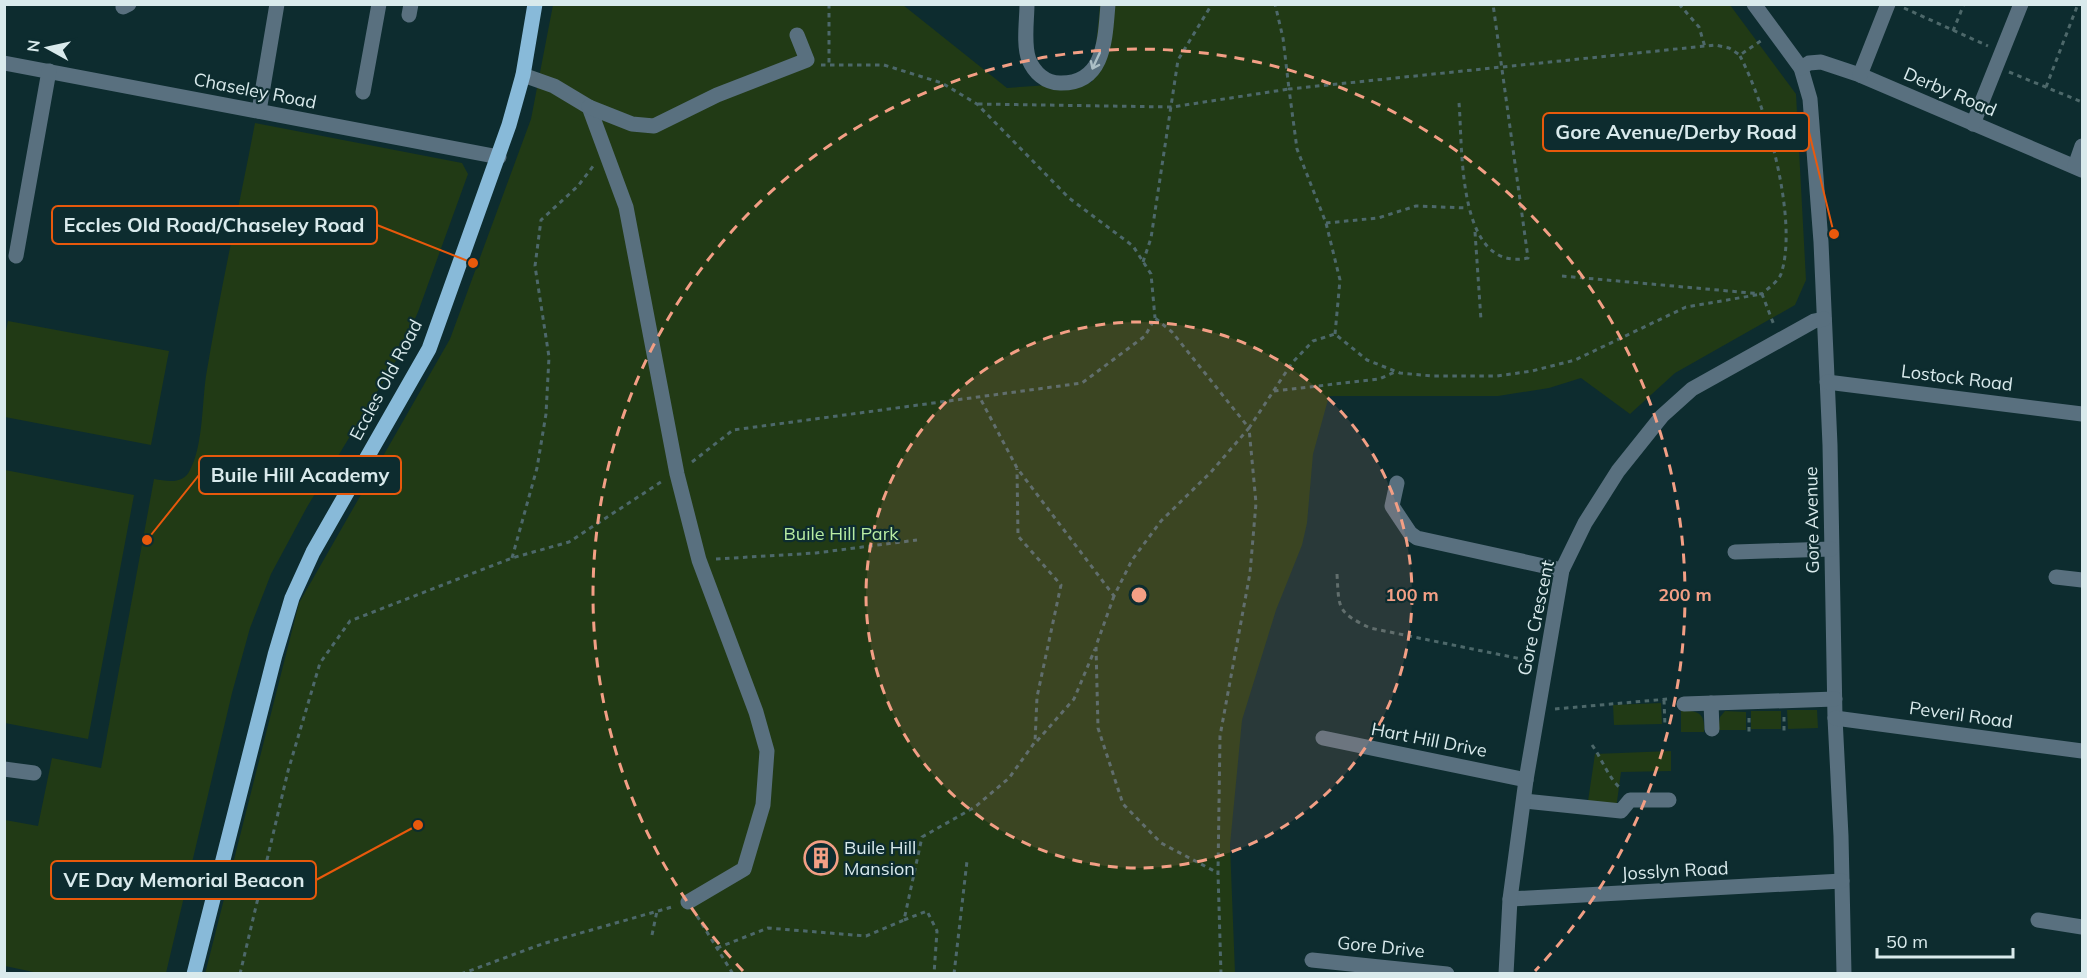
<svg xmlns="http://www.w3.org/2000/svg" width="2087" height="978" font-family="Mulish,sans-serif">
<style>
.green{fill:#213a15}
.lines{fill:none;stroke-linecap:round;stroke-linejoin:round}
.path{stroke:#4d686a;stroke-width:3;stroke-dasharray:4.5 4.5;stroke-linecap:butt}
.minor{stroke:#59707f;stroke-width:15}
.major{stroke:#88bad9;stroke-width:15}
.oneway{stroke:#acbfc6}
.ring{fill:none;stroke:#f39f85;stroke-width:3;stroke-dasharray:10 8}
.labels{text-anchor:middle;stroke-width:4.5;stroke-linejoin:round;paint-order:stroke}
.street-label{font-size:18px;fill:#d9eaec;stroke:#0d2c2f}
.park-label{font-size:18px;fill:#b8eca3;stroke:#0d2c2f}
.poi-label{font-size:18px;fill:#d9eaec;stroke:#0d2c2f;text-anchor:start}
.centre{fill:#f39f85;stroke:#0d2c2f;stroke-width:3}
.ring-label{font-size:18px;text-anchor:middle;font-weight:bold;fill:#f39f85;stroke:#0d2c2f;stroke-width:4.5;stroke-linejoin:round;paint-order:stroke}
.leader{fill:none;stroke:#e8590c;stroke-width:2}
.callout-dot{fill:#e8590c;stroke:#0d2c2f;stroke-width:2}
.callout{fill:#0d2c2f;stroke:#e8590c;stroke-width:2}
.callout-label{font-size:20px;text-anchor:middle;font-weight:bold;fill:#d9eaec}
</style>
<rect width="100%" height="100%" fill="#0d2c2f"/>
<g class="green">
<path d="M 553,5 L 903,5 L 1007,88 L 1092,82 L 1100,5 L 1730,5 L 1796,94 L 1806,280 L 1795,305 L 1675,373 L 1630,414 L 1581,378 L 1549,388 L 1498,396 L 1329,396 L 1313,454 L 1307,523 L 1302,545 L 1276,610 L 1242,720 L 1230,845 L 1235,973 L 205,974 L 299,603 L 450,339 L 531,119 Z"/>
<path d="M 255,123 L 462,163 L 468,174 L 418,312 L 397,359 L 307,507 L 271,574 L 250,628 L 232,693 L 166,973 L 43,974 L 5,966 L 5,820 L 38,826 L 52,758 L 101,768 L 154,479 C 167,481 183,485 190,470 C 203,446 202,403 206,376 C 220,291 239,207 255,123 Z"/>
<path d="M 8,321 L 169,351 L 151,445 L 5,417 L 4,340 Z"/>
<path d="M 5,470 L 134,495 L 88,739 L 5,723 Z"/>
<path d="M 1661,703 L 1662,724 L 1614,725 L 1613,705 Z"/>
<path d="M 1681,710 C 1699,711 1705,713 1704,732 L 1681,732 Z"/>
<path d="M 1787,710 L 1817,710 L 1818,728 L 1788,729 Z"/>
<path d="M 1725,711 L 1746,712 L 1746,730 L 1718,730 L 1720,717 Z"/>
<rect x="1751" y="711" width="30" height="18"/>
<path d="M 1671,751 L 1671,771 L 1621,772 L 1616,809 L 1587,808 L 1595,754 Z"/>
</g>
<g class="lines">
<g class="path">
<path d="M 829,4 L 829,63"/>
<path d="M 1679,4 L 1699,27 L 1705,47"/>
<path d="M 1904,8 L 1988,46"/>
<path d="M 1953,31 L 1964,4"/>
<path d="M 821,65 L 884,65 L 942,83 L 977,104 L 1069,198 L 1133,246 L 1151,274 L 1155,318"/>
<path d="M 2009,72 L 2082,102"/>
<path d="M 2046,87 L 2078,4"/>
<path d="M 1459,103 C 1463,147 1456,273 1528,258 L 1493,4"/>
<path d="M 978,104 L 1172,107 L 1289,89 L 1283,38 L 1275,4"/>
<path d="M 1326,223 L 1378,218 L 1416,206 L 1468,208"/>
<path d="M 1475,232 L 1481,320"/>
<path d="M 1143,262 L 1151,238 L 1178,60 L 1212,4"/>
<path d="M 1562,276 L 1762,294 C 1768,288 1778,282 1781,274 C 1799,221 1766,105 1740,56"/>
<path d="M 1335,334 L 1340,280 L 1326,223 L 1297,149 L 1289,89 L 1715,45 L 1729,48 L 1740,55 L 1762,40"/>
<path d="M 1274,391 L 1379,379 L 1395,372"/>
<path d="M 692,462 L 733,430 L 1082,383 L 1145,336 L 1155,318 L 1172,332 L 1249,428 L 1211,472 L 1161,521 L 1132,560 L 1114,596 L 1017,468 L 980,398"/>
<path d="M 512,558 L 537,468 L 546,414 L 549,357 L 535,266 L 541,220 L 578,186 L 594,165"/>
<path d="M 716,559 L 816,553 L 917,540"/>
<path d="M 1337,574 C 1339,609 1337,612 1370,628 L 1531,661"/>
<path d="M 1114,596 L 1096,646 L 1098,728 L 1123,804 L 1161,843 L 1218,873"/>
<path d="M 1664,700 L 1665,726"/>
<path d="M 1555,709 L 1668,699"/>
<path d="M 1784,717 L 1784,731"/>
<path d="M 1749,718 L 1749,732"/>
<path d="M 1037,741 L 1074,699 L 1095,649"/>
<path d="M 1592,745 C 1602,759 1607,775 1619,787"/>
<path d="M 697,916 L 733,974"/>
<path d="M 904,920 L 927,911 L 937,931 L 934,974"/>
<path d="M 652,935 L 657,911"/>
<path d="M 717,948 L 768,928 L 866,936 L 904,920 L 922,837 L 975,807 L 1009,778 L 1035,742 L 1037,697 L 1061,585 L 1018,536 L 1017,469"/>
<path d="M 240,974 L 288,771 L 320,663 L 350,621 L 512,558 L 569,542 L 661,482"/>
<path d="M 461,974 L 542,944 L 672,907"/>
<path d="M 954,974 L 967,861"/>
<path d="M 1221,974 L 1218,873 L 1220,736 L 1250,573 L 1256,503 L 1249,428 L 1292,363 L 1313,341 L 1335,334 L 1367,360 L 1400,373 L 1432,376 L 1497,376 L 1532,371 L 1575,360 L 1686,307 L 1762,294 L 1774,325"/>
</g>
<g class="minor">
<path d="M 1027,4 C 1027,20 1023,45 1029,60 C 1034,72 1045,83 1060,83 C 1105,84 1105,39 1108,4"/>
<path d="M 1754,4 L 1801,68 L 1810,99 L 1821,242 L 1830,445 L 1835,718 L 1841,836 L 1844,974"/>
<path d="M 123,7 L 129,4"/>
<path d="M 409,15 L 411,4"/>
<path d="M 4,63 L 499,157"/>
<path d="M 1801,68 L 1809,63 L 1821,62 L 1860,75 L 2082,170"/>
<path d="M 523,75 L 554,86 L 589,107 L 626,207 L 677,474 L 699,560 L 756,712 L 767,751 L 763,805 L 744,869 L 688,902"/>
<path d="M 1860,75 L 1888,4"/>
<path d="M 363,92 L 379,4"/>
<path d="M 589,107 L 632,124 L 654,126 L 717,95 L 807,60 L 797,35"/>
<path d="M 259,111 L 277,4"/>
<path d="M 1973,124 L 2021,4"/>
<path d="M 2075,166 L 2082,146"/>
<path d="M 16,256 L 49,71"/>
<path d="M 1827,382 L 2082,414"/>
<path d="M 1397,483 L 1392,506 L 1410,533 L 1417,538 L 1562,570"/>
<path d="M 1735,552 L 1831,549"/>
<path d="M 2056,577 L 2082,580"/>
<path d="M 1711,703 L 1712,729"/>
<path d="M 1684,704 L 1835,699"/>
<path d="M 1835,718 L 2082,751"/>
<path d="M 1323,738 L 1526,780"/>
<path d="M 4,769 L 34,773"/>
<path d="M 1524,801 L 1621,811 L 1630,800 L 1669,800"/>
<path d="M 1510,899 L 1842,881"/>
<path d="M 2038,920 L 2082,927"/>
<path d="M 1312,960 L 1447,974"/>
<path d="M 1506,974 L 1510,899 L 1526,780 L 1562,570 L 1585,523 L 1618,471 L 1662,416 L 1692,389 L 1814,321 L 1824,319"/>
</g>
<path class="major" d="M 194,974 L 275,655 L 292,598 L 313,552 L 429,349 L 509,125 L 523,75 L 535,4"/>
</g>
<defs><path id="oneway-shaft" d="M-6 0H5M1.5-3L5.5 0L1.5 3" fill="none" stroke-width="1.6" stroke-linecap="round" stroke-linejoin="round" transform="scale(1.5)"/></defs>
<use class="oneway" href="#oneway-shaft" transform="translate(1096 61) rotate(115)"/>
<circle cx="1139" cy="595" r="273" fill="#f39f85" fill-opacity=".12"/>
<g class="ring">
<circle cx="1139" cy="595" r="273"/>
<path d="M743 971A546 546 0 1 1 1535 971"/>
</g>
<defs>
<symbol id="building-ring" viewBox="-11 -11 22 22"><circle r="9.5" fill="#0d2c2f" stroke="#f39f85" stroke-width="1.5"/><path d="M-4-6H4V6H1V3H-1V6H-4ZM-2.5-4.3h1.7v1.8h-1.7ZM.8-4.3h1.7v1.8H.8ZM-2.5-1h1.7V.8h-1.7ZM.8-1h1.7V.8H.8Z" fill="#f39f85"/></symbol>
</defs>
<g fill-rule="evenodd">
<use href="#building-ring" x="802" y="839" width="38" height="38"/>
</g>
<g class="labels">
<g class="street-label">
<text transform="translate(255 91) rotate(11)" y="6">Chaseley Road</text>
<text transform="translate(1950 92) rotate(23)" y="6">Derby Road</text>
<text transform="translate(1957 378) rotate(7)" y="6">Lostock Road</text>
<text transform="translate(386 380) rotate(-62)" y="6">Eccles Old Road</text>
<text transform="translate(1812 520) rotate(-91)" y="6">Gore Avenue</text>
<text transform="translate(1536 618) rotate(-78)" y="6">Gore Crescent</text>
<text transform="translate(1961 715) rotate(8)" y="6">Peveril Road</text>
<text transform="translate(1429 740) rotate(11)" y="6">Hart Hill Drive</text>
<text transform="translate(1675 871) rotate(-3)" y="6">Josslyn Road</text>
<text transform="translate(1381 947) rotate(6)" y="6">Gore Drive</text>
</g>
<g class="park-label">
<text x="841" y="540">Buile Hill Park</text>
</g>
<g class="poi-label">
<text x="844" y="854">Buile Hill<tspan x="844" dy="21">Mansion</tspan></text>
</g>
</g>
<circle cx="1139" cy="595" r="9" class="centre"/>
<g class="ring-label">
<text x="1412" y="601">100 m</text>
<text x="1685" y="601">200 m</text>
</g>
<path class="leader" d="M1834 234L1809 132M473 263L377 225M147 540L199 475M418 825L316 880"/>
<g class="callout-dot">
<circle cx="1834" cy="234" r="6"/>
<circle cx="473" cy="263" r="6"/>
<circle cx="147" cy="540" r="6"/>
<circle cx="418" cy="825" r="6"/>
</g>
<g class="callout">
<rect x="1543" y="113" width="266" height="38" rx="6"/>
<rect x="52" y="206" width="325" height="38" rx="6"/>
<rect x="199" y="456" width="202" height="38" rx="6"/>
<rect x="51" y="861" width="265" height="38" rx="6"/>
</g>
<g class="callout-label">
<text x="1676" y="139">Gore Avenue/Derby Road</text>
<text x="214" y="232">Eccles Old Road/Chaseley Road</text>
<text x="300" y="482">Buile Hill Academy</text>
<text x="184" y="887">VE Day Memorial Beacon</text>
</g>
<rect width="2087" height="978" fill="none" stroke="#d9eaec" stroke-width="12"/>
<g transform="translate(48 48) rotate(278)" stroke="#0d2c2f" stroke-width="4.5" paint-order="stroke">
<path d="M0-4.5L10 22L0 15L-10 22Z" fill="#d9eaec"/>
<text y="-9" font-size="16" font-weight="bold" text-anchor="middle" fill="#d9eaec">N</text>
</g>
<path d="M1877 948v9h136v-9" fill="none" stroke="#d9eaec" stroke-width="3"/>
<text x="1886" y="948" font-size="18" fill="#d9eaec" stroke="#0d2c2f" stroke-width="4.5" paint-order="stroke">50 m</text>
</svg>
